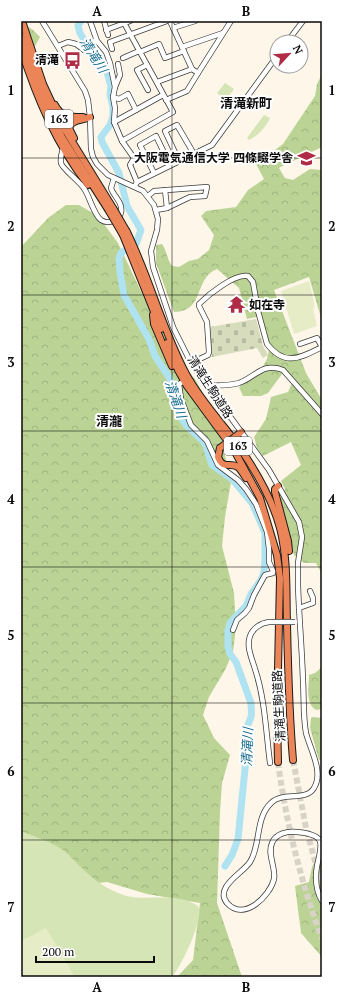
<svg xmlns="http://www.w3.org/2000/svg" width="343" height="998" font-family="'PT Serif','Noto Sans JP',serif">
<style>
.forest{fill:url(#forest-crowns)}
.cemetery{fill:url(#cemetery-stones)}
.park{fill:#d5e5b5}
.pitch{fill:#e5ecc6}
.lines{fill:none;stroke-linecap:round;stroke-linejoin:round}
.river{stroke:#b0e3f1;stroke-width:7}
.highway-tunnel{stroke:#d9d3c7;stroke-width:6;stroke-dasharray:6 3;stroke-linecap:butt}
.minor-casing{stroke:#3d3d3d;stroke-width:6}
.highway-casing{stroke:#1b1b1b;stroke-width:8}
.minor{stroke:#fff;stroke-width:4.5}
.highway{stroke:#eb8558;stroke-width:6}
.minor-bridge-casing{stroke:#3d3d3d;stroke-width:6;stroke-linecap:butt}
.highway-bridge-casing{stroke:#1b1b1b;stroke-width:8;stroke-linecap:butt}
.minor-bridge{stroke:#fff;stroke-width:4.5}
.highway-bridge{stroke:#eb8558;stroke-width:6}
.grid{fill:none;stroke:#0a0a0a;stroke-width:1;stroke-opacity:0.55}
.labels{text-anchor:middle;stroke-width:4;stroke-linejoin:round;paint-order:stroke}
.shield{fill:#fff;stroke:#545454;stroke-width:1}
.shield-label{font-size:11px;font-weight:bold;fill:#0a0a0a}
.poi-label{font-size:12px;font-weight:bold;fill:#0a0a0a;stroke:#fff;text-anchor:end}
.street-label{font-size:12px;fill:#0a0a0a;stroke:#fff}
.water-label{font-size:13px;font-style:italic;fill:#1c7092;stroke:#fff}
.neighbourhood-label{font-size:13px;font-weight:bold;fill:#0a0a0a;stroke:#fff}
.neatline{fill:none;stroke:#0a0a0a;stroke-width:1.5}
.grid-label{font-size:13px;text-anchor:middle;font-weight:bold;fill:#0a0a0a}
</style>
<defs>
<pattern id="forest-crowns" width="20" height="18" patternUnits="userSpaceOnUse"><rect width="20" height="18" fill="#bbd495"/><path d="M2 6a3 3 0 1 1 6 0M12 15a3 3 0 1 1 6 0" fill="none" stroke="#9fb57f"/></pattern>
<pattern id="cemetery-stones" width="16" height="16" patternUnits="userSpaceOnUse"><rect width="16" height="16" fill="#d7dcbc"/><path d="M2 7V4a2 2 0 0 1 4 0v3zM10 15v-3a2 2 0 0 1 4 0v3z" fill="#b7bba0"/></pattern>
</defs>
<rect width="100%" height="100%" fill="#fef6e8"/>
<g class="forest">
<path d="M 21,22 L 33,30 L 40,37 L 27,61 L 21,61 Z"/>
<path d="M 322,74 L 322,147 L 291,162 L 289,162 L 279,168 L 285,178 L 293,180 L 310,169 L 322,170 L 322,321 L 309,277 L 274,290 L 306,373 L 322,400 L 322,574 L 316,563 L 304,563 L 294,555 L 280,500 L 285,489 L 281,481 L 301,465 L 291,442 L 263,456 L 257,448 L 254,437 L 266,419 L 271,397 L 288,392 L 294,378 L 285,370 L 268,393 L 261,396 L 243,396 L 239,387 L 258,375 L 267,359 L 270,345 L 261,316 L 247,319 L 239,288 L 217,269 C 193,279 206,311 174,312 L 156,263 L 156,245 L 162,244 C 167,251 167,260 172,266 L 179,267 L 189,261 L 198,259 L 209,250 L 214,235 L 201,216 L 206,211 L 236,207 L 248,190 L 264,179 L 256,164 L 283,144 L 315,96 L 317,84 Z"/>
<path d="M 66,205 L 79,205 L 98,216 L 118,243 L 147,304 L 178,360 L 195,379 L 217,419 L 231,482 L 225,517 L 222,546 L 234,593 L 236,627 L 233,652 L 225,670 L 209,697 L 203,715 L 214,738 L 230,755 L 222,783 L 220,812 L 217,903 L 242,977 L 177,977 L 193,960 L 200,903 L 147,894 L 107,882 L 80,885 L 21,867 L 21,247 L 48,218 Z"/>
<path d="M 322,667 L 322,709 L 316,710 C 305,703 309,687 309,675 L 315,673 Z"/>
<path d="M 313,717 L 322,718 L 322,760 L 319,760 L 310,728 L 311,718 Z"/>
<path d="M 322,849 L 322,957 L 301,933 L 295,886 L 309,882 L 312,867 Z"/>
</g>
<path class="cemetery" d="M 256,319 L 263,346 L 268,355 L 263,358 L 257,348 L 212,357 L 209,330 L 210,327 Z"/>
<g class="park">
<path d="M 225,83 L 234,89 L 226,100 L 217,93 Z"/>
<path d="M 264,115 L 270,118 C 266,127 258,136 249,140 L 247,138 Z"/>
<path d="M 21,831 C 35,837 50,841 63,850 C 71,856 77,864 85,871 C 96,882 112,892 127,896 C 150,901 177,892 198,906 C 199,909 200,913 199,916 C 198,929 181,967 172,977 L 21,977 Z"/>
</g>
<g class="pitch">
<path d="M 309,281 L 315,307 L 313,308 L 317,326 L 294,334 L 281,291 Z"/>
<path d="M 46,928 L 75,977 L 21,977 L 21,941 Z"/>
</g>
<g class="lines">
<path class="river" d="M 81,21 L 78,26 L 80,33 L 94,57 L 107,72 L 111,86 L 110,95 L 113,107 L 113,116 L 110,125 L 101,137 L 102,142 L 119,173 L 127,206 L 141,230 L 136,244 L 121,253 L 119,258 L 120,272 L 124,295 L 149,339 L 155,356 L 169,377 L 173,386 L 178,413 L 186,425 L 205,443 L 212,465 L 232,479 L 252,503 L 260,521 L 265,533 L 265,559 L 264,572 L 261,580 L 251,594 L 246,606 L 230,623 L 228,631 L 228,647 L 230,654 L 236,662 L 251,703 C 251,708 252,713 251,717 C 248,727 242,730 250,739 L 247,749 L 238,839 L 232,855 L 225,866"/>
<g class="highway-tunnel">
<path d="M 293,760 L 306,828 L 322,887"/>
<path d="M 278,762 C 286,823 301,882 322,939"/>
</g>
<defs>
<g id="minor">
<path d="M 42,21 L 85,91 L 88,100 L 90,117 L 91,149 L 93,157 L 97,164 L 108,175 L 143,191 L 154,205 L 158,219 L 157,230 L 151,251 L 153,267 L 173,327 L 191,363 L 269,470 L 299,522 L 302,537 L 298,563 L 298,585 C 299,617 302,649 303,681 C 304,697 303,717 306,733 C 310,749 324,772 314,788 C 306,802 283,791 271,803 C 255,818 261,845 250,862 C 243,873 214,887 227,903 C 244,922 270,896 274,879 C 276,867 267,855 272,843 C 276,833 288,831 297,832 C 327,835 322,843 317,866 C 315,878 316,891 322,901"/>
<path d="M 90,21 L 97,41 L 106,52 L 110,63 L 115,87 L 113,97 L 115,108 L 114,122"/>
<path d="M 104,21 L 108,35"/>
<path d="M 123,21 L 173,112 L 122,141 L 114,122 L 163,95"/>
<path d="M 173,28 L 195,21"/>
<path d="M 106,30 L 130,21"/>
<path d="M 287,42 L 303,21"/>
<path d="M 58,46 L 68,42 L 76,44 L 84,50 L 90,46 L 91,43 L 96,40"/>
<path d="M 182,47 L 223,33"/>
<path d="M 112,49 L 110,42 L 167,21"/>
<path d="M 140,52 L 159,44 L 165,58 L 184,51"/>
<path d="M 123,58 L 139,51"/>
<path d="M 147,65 L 137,70 L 148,90"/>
<path d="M 198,73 L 231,21"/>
<path d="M 157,82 L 192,69"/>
<path d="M 115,87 L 120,75 L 118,64"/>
<path d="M 113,97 L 119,99 L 128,94 L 136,110"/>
<path d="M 166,100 L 187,91 L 198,73 L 192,69 L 170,21"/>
<path d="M 122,141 L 134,158 L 130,165 L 137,182"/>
<path d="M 63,148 C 62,153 60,157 61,163 C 62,169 81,182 85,190 C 90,198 94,215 101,220 C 110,226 124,218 121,207 C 120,200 113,195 111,188 L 114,178"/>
<path d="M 179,161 L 165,131 L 177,125 L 194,154"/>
<path d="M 154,173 L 140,145 L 156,136 L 170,165"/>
<path d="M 135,186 L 137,182 L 212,145 L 277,56"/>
<path d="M 165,190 L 167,208"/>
<path d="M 148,196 L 154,191 L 207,187 L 205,196 L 190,197 L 167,208 L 156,210"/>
<path d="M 191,363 L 208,355 L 209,352 L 207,322 L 199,306 L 199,304 C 209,294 234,274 248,276 L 253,282 L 258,311 L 267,344 C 285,367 300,358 322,347 L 317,338 L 300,344"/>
<path d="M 181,383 L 179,384 L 181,399 L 191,425 L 207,441 L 218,465 L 238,480 L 246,489 L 256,504 L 267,532 L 269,549 L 269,562 L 273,571 L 273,573 L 265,575 L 254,595 L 249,608 L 245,613 L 237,620 L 233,630"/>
<path d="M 207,386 C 217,385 229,386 239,383 C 256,377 262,362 283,370 L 322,414"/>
<path d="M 299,608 L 313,603 L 313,598 L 310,591"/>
<path d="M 269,622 C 261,623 253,628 250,636 C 246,646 252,659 255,669 C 265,699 266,732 270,763"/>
</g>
<g id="highway">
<path d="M 22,21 L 43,84 L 62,125 L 113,208"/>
<path d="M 21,36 L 47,105 L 62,137 L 109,211"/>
<path d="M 21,49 C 37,98 56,144 88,185"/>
<path d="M 55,105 C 61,117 70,117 83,117"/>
<path d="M 74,138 L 69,128 C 72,119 82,121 90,117"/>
<path d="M 127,232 C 150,279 162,329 186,374 C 200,400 221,422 238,445 C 256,471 272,498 280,528 C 288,559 286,592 287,624 C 288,669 289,714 293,760"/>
<path d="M 123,235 L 161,329"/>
<path d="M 153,315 L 154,324 L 172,366"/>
<path d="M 167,343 L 178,370 L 187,386 L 234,450 L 260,498 L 277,555 L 280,578 L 277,714 L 278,762"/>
<path d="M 235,437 L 241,432"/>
<path d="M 220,448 L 218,457 C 223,470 230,462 238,467 C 241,470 244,475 246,478"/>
<path d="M 278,486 L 275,489 L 275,492 L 288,541 L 289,551"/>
</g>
</defs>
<use href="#minor" class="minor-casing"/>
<use href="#highway" class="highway-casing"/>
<use href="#minor" class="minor"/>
<use href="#highway" class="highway"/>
<defs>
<path id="minor-bridge" d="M 269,622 L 295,622"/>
<g id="highway-bridge">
<path d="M 113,208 L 127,232"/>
<path d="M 109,211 L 123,235"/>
<path d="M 220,448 L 235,437"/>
</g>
</defs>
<use href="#minor-bridge" class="minor-bridge-casing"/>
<use href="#highway-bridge" class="highway-bridge-casing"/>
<use href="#minor-bridge" class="minor-bridge"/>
<use href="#highway-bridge" class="highway-bridge"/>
</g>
<path class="grid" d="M 172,21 L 172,977M 21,158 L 322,158M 21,295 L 322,295M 21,431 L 322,431M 21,567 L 322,567M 21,703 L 322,703M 21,840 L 322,840"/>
<defs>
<symbol id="bus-bare" viewBox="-9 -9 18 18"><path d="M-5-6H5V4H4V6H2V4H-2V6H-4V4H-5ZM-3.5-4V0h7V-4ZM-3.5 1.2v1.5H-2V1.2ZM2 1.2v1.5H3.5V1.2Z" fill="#b02c46" stroke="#fff" stroke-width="2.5" paint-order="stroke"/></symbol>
<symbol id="university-bare" viewBox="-9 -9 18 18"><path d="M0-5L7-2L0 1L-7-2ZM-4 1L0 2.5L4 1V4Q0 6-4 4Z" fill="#b02c46" stroke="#fff" stroke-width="2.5" paint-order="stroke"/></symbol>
<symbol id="temple-bare" viewBox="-9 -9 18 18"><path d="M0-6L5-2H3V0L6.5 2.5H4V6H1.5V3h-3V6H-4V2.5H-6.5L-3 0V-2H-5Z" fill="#b02c46" stroke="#fff" stroke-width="2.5" paint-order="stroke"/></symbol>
</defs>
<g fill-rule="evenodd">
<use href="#bus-bare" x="60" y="48" width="25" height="25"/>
<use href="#university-bare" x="294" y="146" width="25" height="25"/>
<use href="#temple-bare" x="224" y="292" width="25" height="25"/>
</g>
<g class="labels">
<g class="shield">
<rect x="45" y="110" width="28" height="18" rx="3"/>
<rect x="224" y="437" width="28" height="18" rx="3"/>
</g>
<g class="shield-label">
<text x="59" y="123">163</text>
<text x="238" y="450">163</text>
</g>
<g class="poi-label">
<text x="59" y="64">清滝</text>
<text x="293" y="162">大阪電気通信大学 四條畷学舎</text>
<text x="249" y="309" text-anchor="start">如在寺</text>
</g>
<g class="street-label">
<text transform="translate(210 387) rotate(57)" y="4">清滝生駒道路</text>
<text transform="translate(279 706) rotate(-93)" y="4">清滝生駒道路</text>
</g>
<g class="water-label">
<text transform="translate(94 55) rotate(57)" y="5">清滝川</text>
<text transform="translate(176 399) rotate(71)" y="5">清滝川</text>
<text transform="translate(247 747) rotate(-88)" y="5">清滝川</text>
</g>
<g class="neighbourhood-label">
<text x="246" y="108">清滝新町</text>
<text x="109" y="426">清瀧</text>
</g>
</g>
<rect width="343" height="998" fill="none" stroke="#ffffff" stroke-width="44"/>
<g transform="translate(289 54) rotate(64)"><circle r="19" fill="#ffffff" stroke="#9d9d9d"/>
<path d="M0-3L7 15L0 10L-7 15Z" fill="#b02c46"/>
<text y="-6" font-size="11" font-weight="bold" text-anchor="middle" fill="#0a0a0a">N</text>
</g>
<path d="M36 956v6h118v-6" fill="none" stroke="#0a0a0a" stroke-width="2"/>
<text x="42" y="956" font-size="12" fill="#0a0a0a" stroke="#ffffff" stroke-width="3" paint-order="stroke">200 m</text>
<rect x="22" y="22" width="299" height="954" class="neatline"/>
<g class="grid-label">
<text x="97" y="16">A</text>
<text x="246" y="16">B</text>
<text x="11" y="95">1</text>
<text x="332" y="95">1</text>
<text x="11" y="231">2</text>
<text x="332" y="231">2</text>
<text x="11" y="367">3</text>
<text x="332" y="367">3</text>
<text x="11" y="504">4</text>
<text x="332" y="504">4</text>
<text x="11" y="640">5</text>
<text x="332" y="640">5</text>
<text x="11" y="776">6</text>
<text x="332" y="776">6</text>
<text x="11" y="912">7</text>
<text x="332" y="912">7</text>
<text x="97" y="992">A</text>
<text x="246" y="992">B</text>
</g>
</svg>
